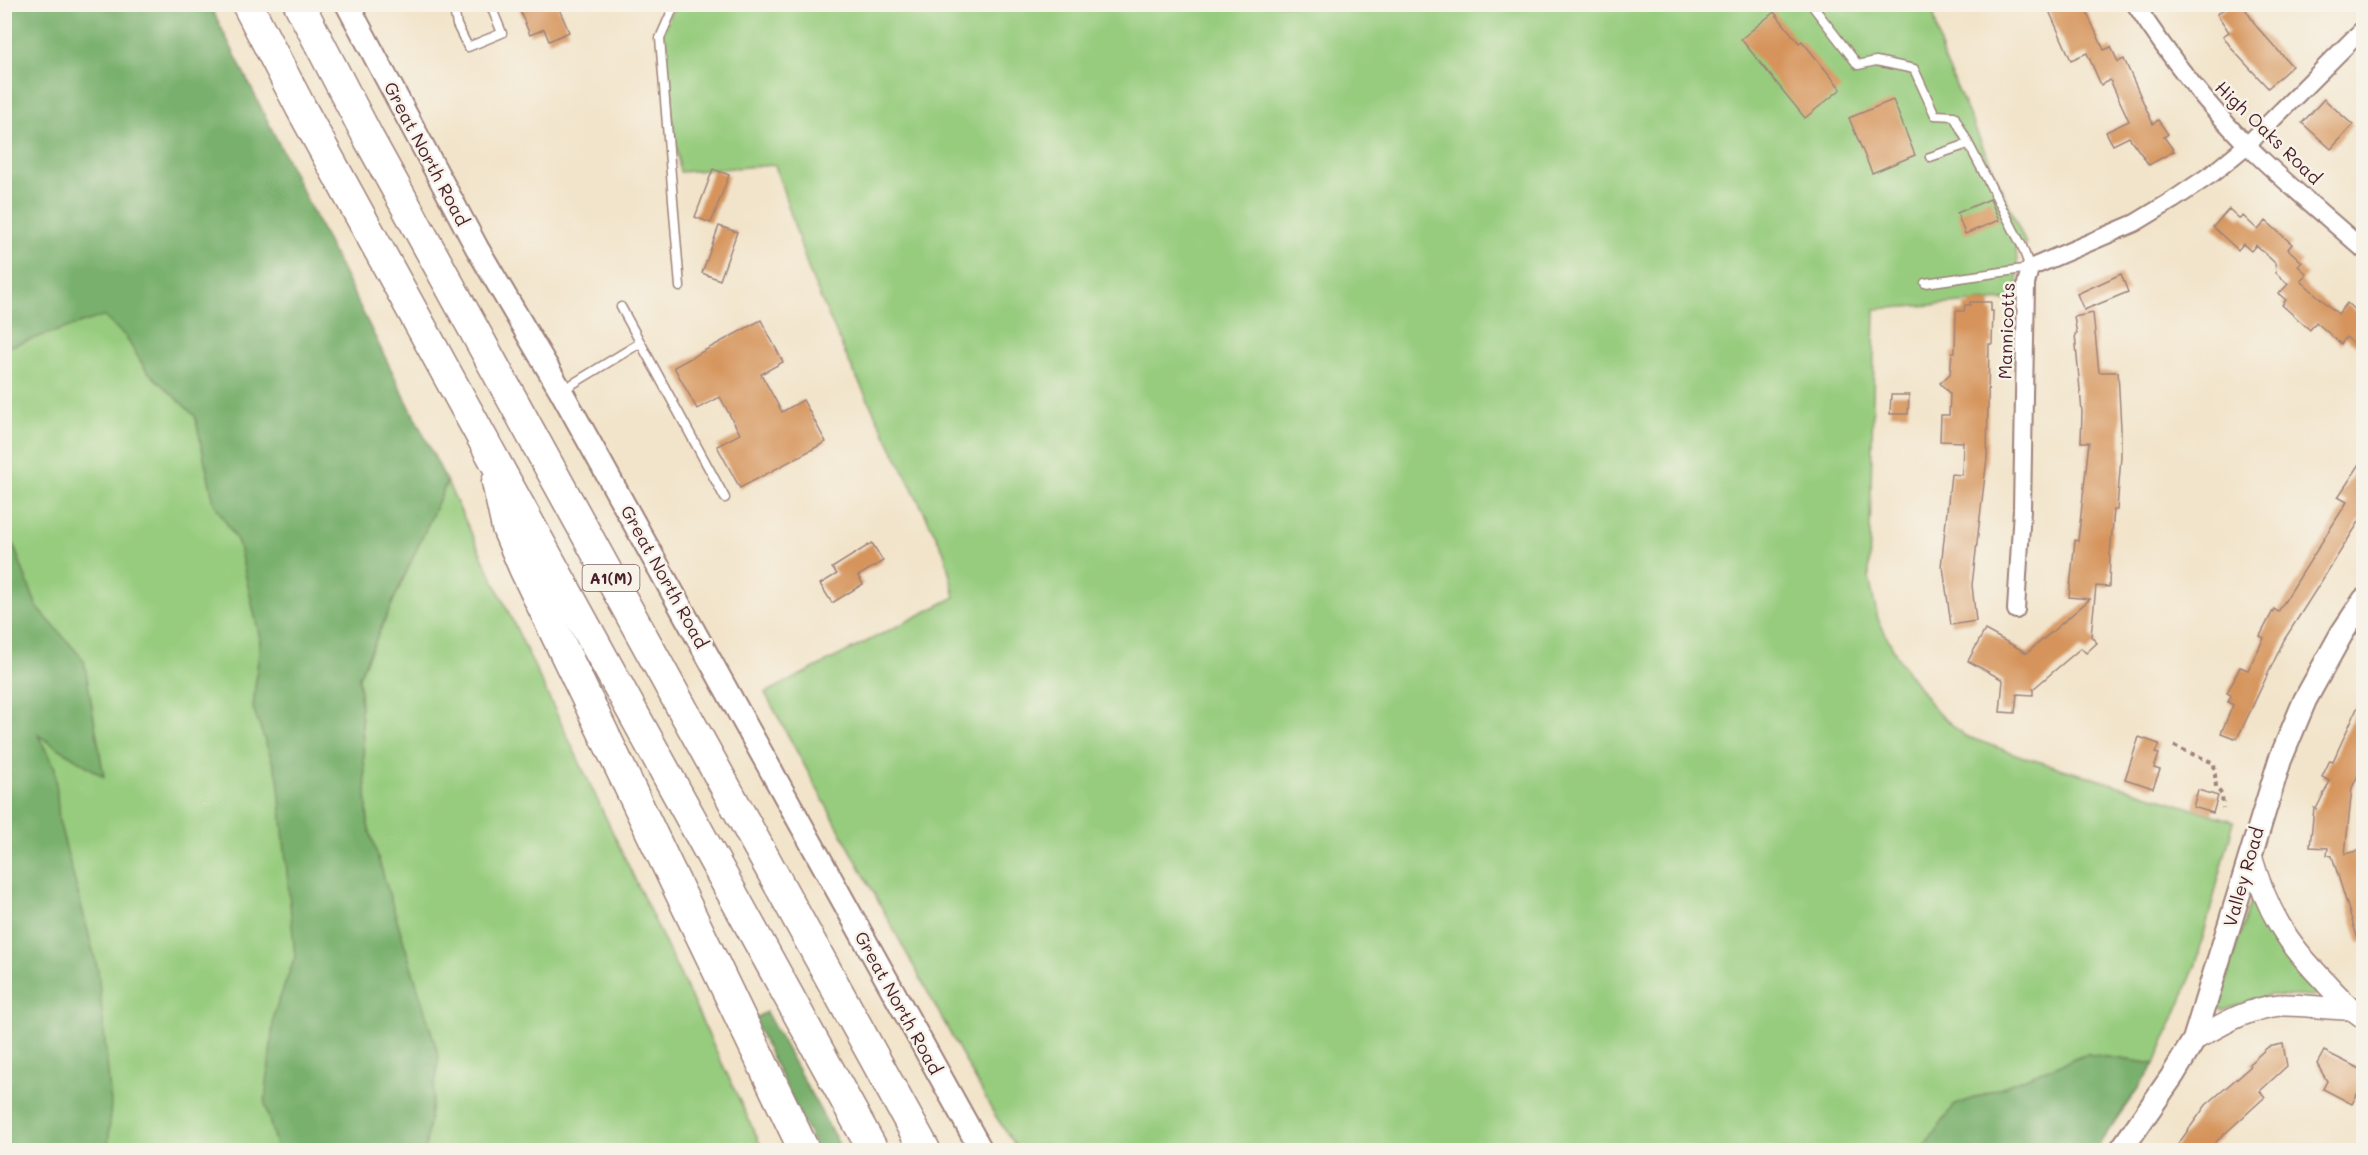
<svg xmlns="http://www.w3.org/2000/svg" width="2368" height="1155" font-family="Mali,sans-serif">
<style>
.green{fill:#97cc7e;stroke:#707654;stroke-width:1.5}
.forest{fill:#79b06d;stroke:#62684c;stroke-width:1.5}
.building{fill:#d6945b}
.lines{fill:none;stroke-linecap:round;stroke-linejoin:round}
.service-casing{stroke:#9e827a;stroke-width:11}
.minor-casing{stroke:#9e827a;stroke-width:20}
.tertiary-casing{stroke:#9e827a;stroke-width:24}
.secondary-casing{stroke:#9e827a;stroke-width:26}
.motorway-casing{stroke:#9e827a;stroke-width:33}
.path{stroke:#9e827a;stroke-width:4;stroke-dasharray:4.5 4.5;stroke-linecap:butt}
.service{stroke:#fff;stroke-width:8}
.minor{stroke:#fff;stroke-width:16}
.tertiary{stroke:#fff;stroke-width:21}
.secondary{stroke:#fff;stroke-width:22}
.motorway{stroke:#fff;stroke-width:30}
.labels{text-anchor:middle;stroke-width:5;stroke-linejoin:round;paint-order:stroke}
.shield{fill:#f7f3e8;stroke:#7e5f64;stroke-width:1.5}
.shield-label{font-size:16px;font-weight:bold;fill:#4a1f2b}
.street-label{font-size:18px;fill:#4a1f2b;stroke:#f7f3e8}
</style>
<rect width="100%" height="100%" fill="#f7f3e8"/>
<filter id="ink" filterUnits="userSpaceOnUse"><feTurbulence type="fractalNoise" baseFrequency=".0167" numOctaves="2"/><feDisplacementMap in="SourceGraphic" scale="12" xChannelSelector="R" yChannelSelector="G"/><feConvolveMatrix kernelMatrix="1 2 1 2 8 2 1 2 1" color-interpolation-filters="sRGB"/></filter>
<filter id="wash" filterUnits="userSpaceOnUse"><feTurbulence type="fractalNoise" baseFrequency=".008" numOctaves="4" result="noise"/><feDisplacementMap in="SourceGraphic" scale="24" xChannelSelector="R" yChannelSelector="G"/><feGaussianBlur stdDeviation="1.35" result="paint"/><feColorMatrix in="noise" values="0 0 0 0 0 0 0 0 0 0 0 0 0 0 0 0 0 1.4 0 .05"/><feComposite in="paint" operator="in"/></filter>
<g filter="url(#wash)">
<rect width="100%" height="100%" fill="#f2e4ca"/>
<g class="green">
<path d="M 675,4 L 1932,5 L 1942,54 L 2026,244 L 2016,247 L 2019,299 L 1875,309 L 1869,578 L 1878,619 L 1899,660 L 1935,710 L 1965,736 L 2024,757 L 2234,821 L 2196,964 L 2155,1064 L 2087,1054 L 1953,1106 L 1922,1150 L 1018,1150 L 993,1112 L 765,693 L 955,597 L 944,552 L 849,362 L 810,274 L 775,165 L 680,172 L 660,38 Z"/>
<path d="M 4,169 L 208,347 L 332,813 L 327,1150 L 5,1150 Z"/>
<path d="M 447,482 L 763,1150 L 422,1150 L 368,825 L 359,677 Z"/>
<path d="M 2251,899 L 2257,899 C 2273,938 2290,960 2319,991 L 2315,997 L 2268,995 L 2222,1011 L 2218,1006 Z"/>
</g>
<g class="forest">
<path d="M 5,4 L 210,5 L 447,482 L 359,677 L 368,825 L 439,1057 L 425,1150 L 277,1150 L 265,1104 L 274,1014 L 295,957 L 278,777 L 253,708 L 260,639 L 238,542 L 214,503 L 195,416 L 146,370 L 125,336 L 103,316 L 5,348 Z"/>
<path d="M 6,525 L 37,607 L 84,660 L 104,777 L 38,735 L 55,768 L 59,821 L 98,970 L 111,1103 L 108,1150 L 5,1150 Z"/>
<path d="M 766,1012 L 842,1150 L 817,1150 L 753,1019 Z"/>
<path d="M 2087,1054 L 2155,1064 L 2095,1150 L 1922,1150 L 1953,1106 Z"/>
</g>
<g id="blocks">
<g class="building">
<path d="M 517,4 L 557,4 L 569,32 L 549,41 L 544,29 L 530,35 Z"/>
<path d="M 2046,4 L 2083,4 L 2104,50 L 2111,47 L 2118,62 L 2124,59 L 2153,124 L 2158,120 L 2168,134 L 2164,137 L 2174,151 L 2149,165 L 2129,137 L 2113,145 L 2106,132 L 2129,121 L 2110,80 L 2101,85 L 2087,53 L 2071,60 Z"/>
<path d="M 2232,4 L 2242,4 L 2257,27 L 2292,66 L 2268,88 L 2232,49 L 2223,36 L 2229,32 L 2217,14 Z"/>
<path d="M 1774,12 L 1799,43 L 1802,41 L 1841,89 L 1805,118 L 1741,39 Z"/>
<path d="M 2324,99 L 2353,125 L 2331,149 L 2302,123 Z"/>
<path d="M 1893,100 L 1915,155 L 1872,173 L 1849,118 Z"/>
<path d="M 713,169 L 729,175 L 711,223 L 695,217 Z"/>
<path d="M 1990,199 L 1999,220 L 1965,234 L 1957,213 Z"/>
<path d="M 2229,209 L 2240,219 L 2243,216 L 2258,230 L 2266,221 L 2292,244 L 2288,249 L 2302,262 L 2298,266 L 2307,274 L 2301,281 L 2338,314 L 2347,303 L 2364,318 L 2364,352 L 2346,337 L 2341,344 L 2316,322 L 2310,330 L 2282,305 L 2286,300 L 2279,294 L 2288,284 L 2276,273 L 2275,263 L 2256,245 L 2251,251 L 2243,244 L 2238,250 L 2213,227 Z"/>
<path d="M 719,226 L 737,232 L 720,280 L 702,273 Z"/>
<path d="M 2121,274 L 2128,292 L 2084,310 L 2077,294 Z"/>
<path d="M 1970,302 L 1991,302 L 1991,311 L 1993,311 L 1992,344 L 1989,344 L 1987,458 L 1972,585 L 1976,621 L 1951,625 L 1943,567 L 1941,567 L 1951,474 L 1962,475 L 1963,442 L 1940,441 L 1941,415 L 1949,415 L 1950,394 L 1940,383 L 1950,374 L 1952,352 L 1955,352 L 1956,311 L 1964,311 L 1965,305 L 1970,305 Z"/>
<path d="M 2093,313 L 2099,372 L 2118,372 L 2121,428 L 2121,456 L 2117,510 L 2114,510 L 2110,554 L 2109,587 L 2096,586 L 2091,636 L 2097,643 L 2086,653 L 2081,648 L 2033,689 L 2033,695 L 2017,694 L 2015,713 L 2000,712 L 2003,680 L 1968,661 L 1985,630 L 2027,653 L 2090,599 L 2069,597 L 2075,540 L 2078,541 L 2089,442 L 2081,442 L 2082,412 L 2075,334 L 2077,334 L 2074,317 Z"/>
<path d="M 761,320 L 783,362 L 761,374 L 782,412 L 803,400 L 826,442 L 740,488 L 717,446 L 740,434 L 720,397 L 697,409 L 674,367 Z"/>
<path d="M 1891,395 L 1909,395 L 1908,414 L 1890,414 Z"/>
<path d="M 2364,458 L 2364,514 L 2284,640 L 2237,739 L 2221,733 L 2233,705 L 2228,702 L 2231,695 L 2227,693 L 2240,667 L 2248,670 L 2264,638 L 2260,636 L 2274,609 L 2278,612 L 2347,502 L 2338,497 Z"/>
<path d="M 872,543 L 883,561 L 858,576 L 863,584 L 832,603 L 820,584 L 837,574 L 832,568 Z"/>
<path d="M 2364,693 L 2364,762 L 2352,788 L 2345,854 L 2364,849 L 2364,942 L 2359,943 L 2332,856 L 2327,855 L 2328,848 L 2310,847 L 2314,808 L 2316,809 L 2330,781 L 2322,777 L 2330,760 L 2333,761 Z"/>
<path d="M 2139,737 L 2159,744 L 2155,753 L 2159,754 L 2154,768 L 2160,770 L 2153,788 L 2125,779 Z"/>
<path d="M 2198,790 L 2218,796 L 2213,813 L 2193,807 Z"/>
<path d="M 2283,1044 L 2287,1066 L 2260,1091 L 2265,1097 L 2207,1150 L 2174,1150 L 2206,1105 L 2251,1066 L 2249,1064 L 2268,1047 Z"/>
<path d="M 2324,1051 L 2364,1071 L 2364,1081 L 2352,1104 L 2323,1089 L 2327,1081 L 2317,1064 Z"/>
</g>
</g>
</g>
<g filter="url(#ink)">
<use href="#blocks" fill-opacity="0" stroke="#9e827a" stroke-width="1.5"/>
<g class="lines">
<defs>
<g id="service">
<path d="M 453,4 L 457,25 L 468,47 L 502,33 L 490,4"/>
<path d="M 675,4 L 660,38 L 680,287"/>
<path d="M 1811,4 L 1858,65 L 1876,61 L 1914,69 L 1935,115 L 1954,116 L 2022,246 L 2030,268 L 1925,283"/>
<path d="M 1930,157 L 1968,144"/>
<path d="M 621,307 L 725,498"/>
<path d="M 561,391 L 640,343"/>
</g>
<g id="minor">
<path d="M 2135,4 C 2168,55 2204,102 2247,145 C 2284,182 2325,215 2364,250"/>
<path d="M 2016,610 L 2022,509 L 2026,284 L 2030,268 L 2135,223 L 2173,200 L 2213,173 L 2247,145 L 2364,28"/>
</g>
<g id="tertiary">
<path d="M 2251,856 C 2267,911 2286,942 2326,983 C 2338,996 2349,1008 2364,1018"/>
<path d="M 2194,1040 C 2221,1025 2248,1008 2280,1005 C 2303,1004 2327,1009 2350,1009"/>
</g>
<g id="secondary">
<path d="M 347,4 L 477,248 L 561,391 L 981,1150"/>
<path d="M 2121,1150 L 2173,1075 L 2194,1040 L 2280,760 L 2305,700 L 2342,633 L 2364,600"/>
</g>
<g id="motorway">
<path d="M 247,4 L 301,108 L 873,1150"/>
<path d="M 299,4 L 369,139 L 925,1150"/>
<path d="M 497,482 L 507,528 L 524,568 L 804,1150"/>
</g>
</defs>
<use href="#service" class="service-casing"/>
<use href="#minor" class="minor-casing"/>
<use href="#tertiary" class="tertiary-casing"/>
<use href="#secondary" class="secondary-casing"/>
<use href="#motorway" class="motorway-casing"/>
<path class="path" d="M 2174,746 L 2214,763 L 2216,787 L 2222,795 L 2223,808"/>
<use href="#service" class="service"/>
<use href="#minor" class="minor"/>
<use href="#tertiary" class="tertiary"/>
<use href="#secondary" class="secondary"/>
<use href="#motorway" class="motorway"/>
</g>
</g>
<g class="labels">
<rect class="shield" x="582.5" y="565" width="57" height="26" rx="4.5"/>
<g class="shield-label">
<text x="611" y="584">A1(M)</text>
</g>
<g class="street-label">
<text transform="translate(2268 133) rotate(44)" y="6">High Oaks Road</text>
<text transform="translate(426 154) rotate(62)" y="6">Great North Road</text>
<text transform="translate(2007 331) rotate(-88)" y="6">Mannicotts</text>
<text transform="translate(664 577) rotate(61)" y="6">Great North Road</text>
<text transform="translate(2244 877) rotate(-74)" y="6">Valley Road</text>
<text transform="translate(898 1003) rotate(61)" y="6">Great North Road</text>
</g>
</g>
<rect width="2368" height="1155" fill="none" stroke="#f7f3e8" stroke-width="24"/>
</svg>
